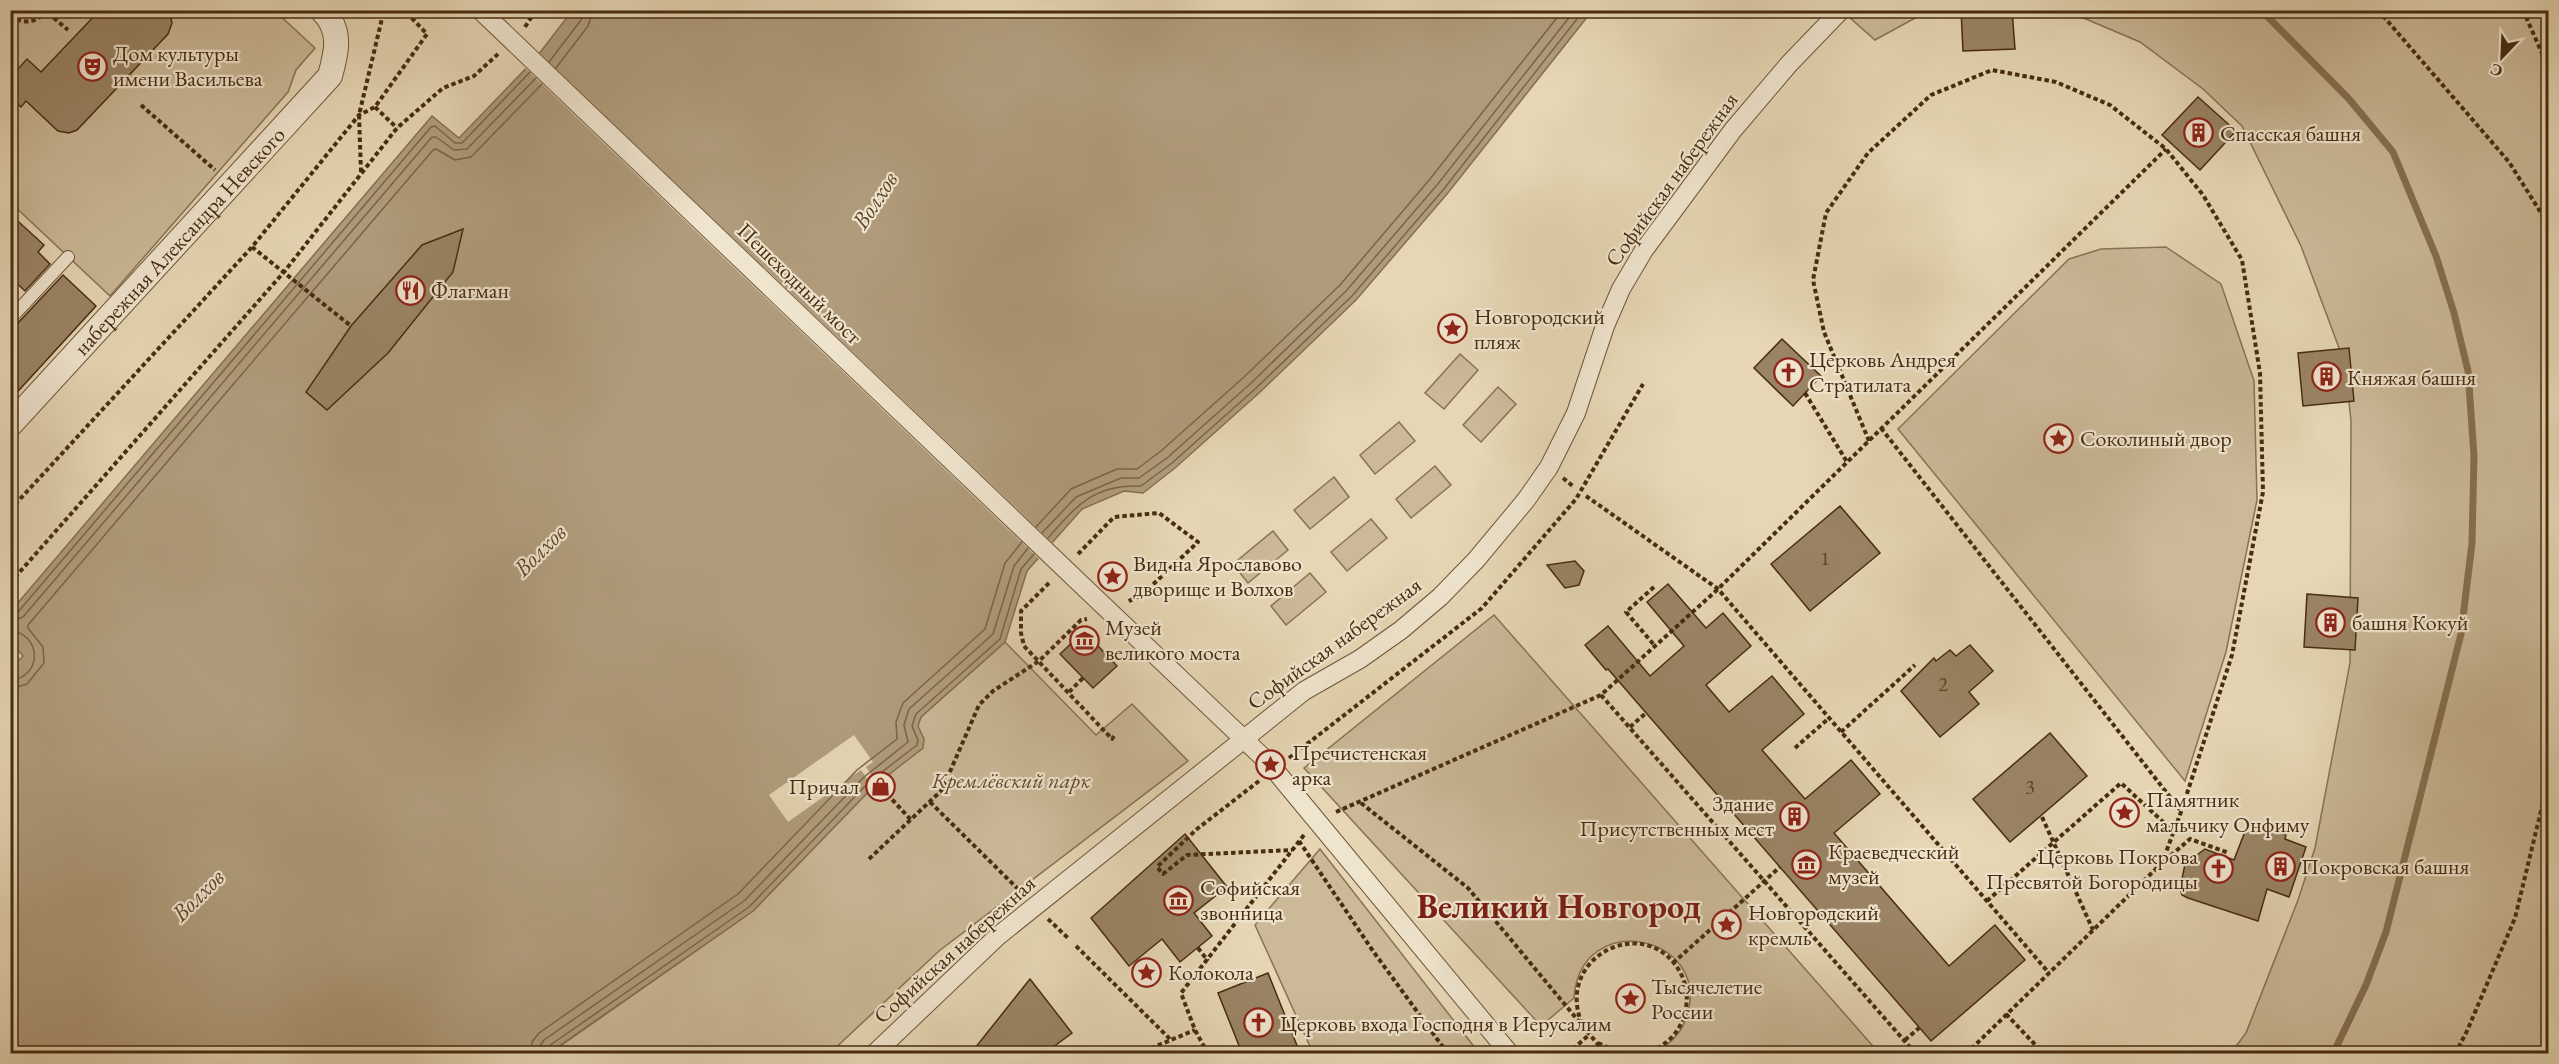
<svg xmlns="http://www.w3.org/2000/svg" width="2559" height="1064" font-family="'EB Garamond',serif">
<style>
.green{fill:#cbb998;stroke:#897254;stroke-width:1.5}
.water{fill:#b09c7c;stroke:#866f50;stroke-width:1.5}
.pier{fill:#e6d6b4}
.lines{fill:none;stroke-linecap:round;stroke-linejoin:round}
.shore{stroke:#7c6446;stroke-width:1.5}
.stream{stroke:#866f50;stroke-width:7}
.building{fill:#9a8465;stroke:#472c0f;stroke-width:1.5}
.service-casing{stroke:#6f5638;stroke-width:14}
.pedestrian-casing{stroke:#6f5638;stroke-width:20}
.minor-casing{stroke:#6f5638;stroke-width:26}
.path{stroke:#472c0f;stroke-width:4;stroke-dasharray:4.5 3;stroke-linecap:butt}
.service{stroke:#efe4ce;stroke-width:12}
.pedestrian{stroke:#efe4ce;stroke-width:18}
.minor{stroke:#efe4ce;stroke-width:24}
.pedestrian-bridge-casing{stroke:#6f5638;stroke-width:20;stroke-linecap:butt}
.pedestrian-bridge{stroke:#efe4ce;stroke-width:18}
.labels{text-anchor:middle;stroke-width:4.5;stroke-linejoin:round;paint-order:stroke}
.number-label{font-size:20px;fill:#5c4224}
.poi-label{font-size:22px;fill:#472c0f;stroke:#efe4ce;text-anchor:start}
.street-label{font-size:22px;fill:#472c0f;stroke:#efe4ce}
.park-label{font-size:22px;font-style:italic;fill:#61482a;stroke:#efe4ce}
.water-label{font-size:24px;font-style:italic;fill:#61482a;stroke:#efe4ce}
.town-label{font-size:34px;font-weight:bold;fill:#7a1f14;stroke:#efe4ce}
</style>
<rect width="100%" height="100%" fill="#e6d6b4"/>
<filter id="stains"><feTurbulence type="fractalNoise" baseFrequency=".00333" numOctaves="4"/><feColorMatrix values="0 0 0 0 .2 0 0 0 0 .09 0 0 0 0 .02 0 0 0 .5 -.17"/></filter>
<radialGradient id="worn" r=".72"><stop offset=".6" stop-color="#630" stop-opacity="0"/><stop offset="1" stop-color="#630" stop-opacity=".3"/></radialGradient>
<g class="green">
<path d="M 10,11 L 275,11 L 315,48 L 296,70 L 288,92 L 110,296 L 11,203 Z"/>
<path d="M 1854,11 L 1854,10 L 1928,11 L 1875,40 L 1849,17 Z"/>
<path d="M 2067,11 L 2548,11 L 2548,1053 L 2231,1053 L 2246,1033 L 2298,900 L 2315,848 L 2350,663 L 2351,421 L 2345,364 L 2301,246 L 2242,126 L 2203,89 L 2140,42 Z"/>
<path d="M 2166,247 L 2221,284 L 2254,381 L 2257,500 L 2226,652 L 2185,781 L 1898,429 L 2069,259 L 2101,249 Z"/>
<path d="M 1460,354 L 1478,370 L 1444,409 L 1425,393 Z"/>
<path d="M 1498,387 L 1516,404 L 1481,442 L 1463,425 Z"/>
<path d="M 1399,422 L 1415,441 L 1375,474 L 1360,455 Z"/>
<path d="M 1435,466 L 1451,485 L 1411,518 L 1396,499 Z"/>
<path d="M 1334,477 L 1349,497 L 1310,529 L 1294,510 Z"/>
<path d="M 1371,519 L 1387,538 L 1347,571 L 1331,552 Z"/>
<path d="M 1273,531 L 1288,550 L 1248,583 L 1233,564 Z"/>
<path d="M 1310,573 L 1326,592 L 1286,625 L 1271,606 Z"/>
<path d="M 1494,615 L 1879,1053 L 1650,1053 C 1668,1047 1682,1034 1687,1015 C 1712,935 1580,907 1574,998 L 1541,1026 L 1304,768 Z"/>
<path d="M 1005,642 L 1096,735 L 1132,704 L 1188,761 L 939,951 L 830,1053 L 549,1054 L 753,911 L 873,787 L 924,739 L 917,726 L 921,717 Z"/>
<path d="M 1320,849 L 1479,1053 L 1313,1053 L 1255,925 Z"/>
</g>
<path class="water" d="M 572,11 L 1592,11 L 1447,194 L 1356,300 L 1259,393 L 1175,468 L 1143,493 L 1124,491 L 1082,509 L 1027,571 L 1005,642 L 921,717 L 918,726 L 924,739 L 923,748 L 873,787 L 753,911 L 549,1053 L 11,1053 L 10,669 L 23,656 L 11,642 L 11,611 L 432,116 L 459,138 L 535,59 Z"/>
<g class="pier">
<path d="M 537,51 L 1054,544 L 1040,560 L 523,66 Z"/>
<path d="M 854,735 L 873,762 L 866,767 L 877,783 L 873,787 L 861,770 L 788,822 L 769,795 Z"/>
</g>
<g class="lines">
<g class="shore">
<path d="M 549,62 L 581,20 L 584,10"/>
<path d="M 556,68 L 588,26 L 593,10"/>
<path d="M 1036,527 L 1071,489 L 1117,469 L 1137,469 L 1161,451 L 1244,377 L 1340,285 L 1430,179 L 1563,10"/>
<path d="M 1042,533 L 1076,497 L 1121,478 L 1139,478 L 1167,458 L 1250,384 L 1346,291 L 1437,185 L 1575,10"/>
<path d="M 1048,538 C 1077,505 1094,484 1141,486 L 1172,463 L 1255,389 L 1352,296 L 1443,190 L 1584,10"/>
<path d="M 10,614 L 18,612 L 431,127 L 435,126 L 455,143 L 462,143 L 530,72"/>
<path d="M 10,622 L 23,617 L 432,137 L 436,137 L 454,150 L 467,149 L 536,78"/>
<path d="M 10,631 C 42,633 43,678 10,680"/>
<path d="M 10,689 L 27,684 L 44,663 L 43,647 L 28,628 L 28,625 L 433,150 L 436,149 L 455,160 L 471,157 L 542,84"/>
<path d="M 530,1054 L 532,1042 L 539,1033 L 738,894 L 857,770 L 897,739 L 896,722 L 903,703 L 985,629 L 1005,563 L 1022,542"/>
<path d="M 539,1054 L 540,1046 L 544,1040 L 744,901 L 864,777 L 908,742 L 904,725 L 909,709 L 993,634 L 1014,566 L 1028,548"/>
<path d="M 546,1054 L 549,1046 L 749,907 L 869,782 L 917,745 L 918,740 L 912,726 L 916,714 L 1000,639 L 1021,569 L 1034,554"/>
</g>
<path class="stream" d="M 2261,10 L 2349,99 L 2393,152 L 2436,256 L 2454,313 L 2468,371 L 2474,456 L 2472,543 L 2461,634 L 2386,932 L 2366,985 L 2333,1054"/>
</g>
<g class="building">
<path d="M 100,10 L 169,10 L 172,23 L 168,34 L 77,130 L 69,133 L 58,131 L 26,101 L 21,107 L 10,97 L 10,78 L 27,59 L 41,72 Z"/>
<path d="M 1961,10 L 2012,10 L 2015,49 L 1963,51 Z"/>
<path d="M 2198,97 L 2236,131 L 2200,170 L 2162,135 Z"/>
<path d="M 10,214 L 44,245 L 38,252 L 50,264 L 25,291 L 10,277 Z"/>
<path d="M 463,229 L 453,272 L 388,353 L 327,410 L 306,392 L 351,326 L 422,245 Z"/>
<path d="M 63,275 L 96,306 L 10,400 L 10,327 L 16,325 Z"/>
<path d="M 1782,339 L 1821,376 L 1793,406 L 1754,368 Z"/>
<path d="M 2349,348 L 2354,401 L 2303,406 L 2298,353 Z"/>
<path d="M 1840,506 L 1880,553 L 1810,611 L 1771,564 Z"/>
<path d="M 1575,561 L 1584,571 L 1579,585 L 1565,588 L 1547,565 Z"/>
<path d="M 1668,584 L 1706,628 L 1723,613 L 1751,646 L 1706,685 L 1729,712 L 1772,676 L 1804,714 L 1762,750 L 1805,799 L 1851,760 L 1880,794 L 1834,833 L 1949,966 L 1995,925 L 2025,960 L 1931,1041 L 1608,669 L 1606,670 L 1585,645 L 1608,626 L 1650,676 L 1684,646 L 1647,602 Z"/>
<path d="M 2307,594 L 2358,598 L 2355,650 L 2304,647 Z"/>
<path d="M 1084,631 L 1117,666 L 1093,688 L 1060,654 Z"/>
<path d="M 1970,645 L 1993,671 L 1969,692 L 1979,704 L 1940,737 L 1901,691 L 1934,658 L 1936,661 L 1950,650 L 1956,656 Z"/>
<path d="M 2050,733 L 2087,776 L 2010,842 L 1973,799 Z"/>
<path d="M 2249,821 L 2286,835 L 2285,839 L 2306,847 L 2289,897 L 2267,889 L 2258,921 L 2188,898 L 2182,895 L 2180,889 L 2185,864 L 2205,849 L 2234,860 Z"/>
<path d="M 1185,834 L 1227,887 L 1194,913 L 1212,936 L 1180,962 L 1162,939 L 1129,966 L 1091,918 Z"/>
<path d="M 1268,973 L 1300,1053 L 1242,1053 L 1218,993 Z"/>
<path d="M 1030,979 L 1072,1033 L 1045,1053 L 971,1053 Z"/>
</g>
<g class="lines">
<defs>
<path id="service" d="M 10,319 L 68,257"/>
<g id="pedestrian">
<path d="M 1087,590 L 1271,765"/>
<path d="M 1278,774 L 1510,1054"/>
<path d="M 874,1054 L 998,936 L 1304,691 L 1360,659 L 1401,630 L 1440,597 L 1476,560 L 1526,500 L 1549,467 L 1576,413 L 1605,326 L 1621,289 L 1644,250 L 1733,130 L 1789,64 L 1841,10"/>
</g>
<g id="minor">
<path id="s1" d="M 10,425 L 330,76 C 337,51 342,30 322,10"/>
</g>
</defs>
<use href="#service" class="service-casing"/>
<use href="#pedestrian" class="pedestrian-casing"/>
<use href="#minor" class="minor-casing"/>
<g class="path">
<path d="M 2378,10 L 2509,162 L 2548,224"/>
<path d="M 2523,10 L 2548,67"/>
<path d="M 48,13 L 68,30"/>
<path d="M 10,16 C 23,24 37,24 46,10"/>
<path d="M 525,27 L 536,10"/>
<path d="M 141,105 L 215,170"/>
<path d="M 375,107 L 397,128"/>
<path d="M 361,172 L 359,115 L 384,10"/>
<path d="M 252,247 L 351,326"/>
<path d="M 1805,393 L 1847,462"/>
<path d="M 1881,428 L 2181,811"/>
<path d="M 1869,441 L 1824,332 L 1813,280 L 1826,213 L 1868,153 L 1931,95 L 1992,70 L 2056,82 L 2110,105 L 2166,149 L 2203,195 L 2242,260 L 2260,373 L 2263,492 L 2232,655 L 2181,812 L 2162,863"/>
<path d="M 1563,478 L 1574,487"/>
<path d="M 1586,496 L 1718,589 L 2049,973"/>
<path d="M 10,510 L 252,247 L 359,115 L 375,107 L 427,34 L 404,10"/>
<path d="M 1078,554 L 1114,517 L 1159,513 L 1198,542 L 1143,594 L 1127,602"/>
<path d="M 10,583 L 284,272 L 397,128 L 443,88 L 474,76 L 498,54"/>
<path d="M 1049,583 L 1021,611 L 1021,633 L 1024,646 L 1112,739 L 1114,736"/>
<path d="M 1654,587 L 1626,612 L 1655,646"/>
<path d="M 1069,692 L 1083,678"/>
<path d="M 1601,695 L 1916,1054"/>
<path d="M 1630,727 L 1646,713"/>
<path d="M 1841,732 L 1915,665"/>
<path d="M 1795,748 L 1829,718"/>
<path d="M 1289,758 L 1482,608 L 1576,499 L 1643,384"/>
<path d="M 1259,781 L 1197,829 L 1157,867 L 1163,874 L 1187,855 L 1292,850"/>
<path d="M 877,783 L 911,820"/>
<path d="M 930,802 L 1021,892"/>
<path d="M 1361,803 L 1468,888 L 1606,1054"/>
<path d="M 1336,812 L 1601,695 L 1718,589 L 2166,149"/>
<path d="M 2042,817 L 2093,930"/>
<path d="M 1299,841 L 1373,951 L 1448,1054"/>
<path d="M 869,859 L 942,790 L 979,705 L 993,691 L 1039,661 L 1081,620 L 1087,619"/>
<path d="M 1987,901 L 2121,783 L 2174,832"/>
<path d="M 1048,919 L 1069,939"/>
<path d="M 1076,946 L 1170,1039"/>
<path d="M 1198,948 L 1208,961"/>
<path d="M 1673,963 L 1780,867"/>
<path d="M 2006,1014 L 2044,1054"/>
<path d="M 1582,1024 C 1553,954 1651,910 1682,976 C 1688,989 1688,1003 1684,1016 C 1678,1036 1661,1050 1641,1054"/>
<path d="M 1905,1040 L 1919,1028"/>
<path d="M 1598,1043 L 1622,1054"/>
<path d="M 1137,1054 L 1195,1030"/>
<path d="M 1208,1054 L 1195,1030 L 1181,993 L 1304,835"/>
<path d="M 1567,1054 L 1589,1035"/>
<path d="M 1966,1054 L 2162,863 L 2190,839 L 2229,853"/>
<path d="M 2455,1054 L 2467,1031 L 2515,918 L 2548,782"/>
</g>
<use href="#service" class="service"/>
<use href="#pedestrian" class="pedestrian"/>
<use href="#minor" class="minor"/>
<defs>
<path id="pedestrian-bridge" d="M 480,10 L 1087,590"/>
</defs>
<use href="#pedestrian-bridge" class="pedestrian-bridge-casing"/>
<use href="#pedestrian-bridge" class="pedestrian-bridge"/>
</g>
<defs>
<symbol id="theatre-ring" viewBox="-11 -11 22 22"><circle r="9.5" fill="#efe4ce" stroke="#8f2418" stroke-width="1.5"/><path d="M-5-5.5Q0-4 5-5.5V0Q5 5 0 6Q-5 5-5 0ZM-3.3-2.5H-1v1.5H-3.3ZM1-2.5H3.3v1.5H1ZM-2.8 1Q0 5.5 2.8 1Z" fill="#8f2418"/></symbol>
<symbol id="building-ring" viewBox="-11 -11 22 22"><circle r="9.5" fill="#efe4ce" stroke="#8f2418" stroke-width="1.5"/><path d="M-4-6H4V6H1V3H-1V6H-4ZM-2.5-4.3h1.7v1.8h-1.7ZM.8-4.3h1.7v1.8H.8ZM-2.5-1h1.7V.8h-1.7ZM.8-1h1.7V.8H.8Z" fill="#8f2418"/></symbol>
<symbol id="restaurant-ring" viewBox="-11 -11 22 22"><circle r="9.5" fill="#efe4ce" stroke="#8f2418" stroke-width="1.5"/><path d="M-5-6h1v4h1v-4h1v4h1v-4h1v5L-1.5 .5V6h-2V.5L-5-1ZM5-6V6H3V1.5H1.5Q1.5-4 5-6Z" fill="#8f2418"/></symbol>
<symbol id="sight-ring" viewBox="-11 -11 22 22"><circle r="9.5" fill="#efe4ce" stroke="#8f2418" stroke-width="1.5"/><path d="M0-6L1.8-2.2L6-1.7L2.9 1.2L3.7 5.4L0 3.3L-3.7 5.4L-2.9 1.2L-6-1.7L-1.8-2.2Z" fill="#8f2418"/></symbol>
<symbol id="church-ring" viewBox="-11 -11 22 22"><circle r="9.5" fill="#efe4ce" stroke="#8f2418" stroke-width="1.5"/><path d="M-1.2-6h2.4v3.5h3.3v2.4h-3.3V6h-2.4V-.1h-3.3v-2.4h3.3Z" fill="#8f2418"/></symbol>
<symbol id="museum-ring" viewBox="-11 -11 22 22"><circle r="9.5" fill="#efe4ce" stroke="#8f2418" stroke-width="1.5"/><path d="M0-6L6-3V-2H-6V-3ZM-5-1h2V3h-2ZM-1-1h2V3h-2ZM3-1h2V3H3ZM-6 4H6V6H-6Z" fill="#8f2418"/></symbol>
<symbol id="shop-ring" viewBox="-11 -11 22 22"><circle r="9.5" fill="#efe4ce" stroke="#8f2418" stroke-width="1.5"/><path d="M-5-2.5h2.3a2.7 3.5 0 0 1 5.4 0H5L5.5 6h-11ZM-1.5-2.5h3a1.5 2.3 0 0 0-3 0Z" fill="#8f2418"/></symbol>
</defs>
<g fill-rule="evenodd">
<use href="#theatre-ring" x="76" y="50" width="33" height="33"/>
<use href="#building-ring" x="2182" y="116" width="33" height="33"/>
<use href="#restaurant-ring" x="394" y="274" width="33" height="33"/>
<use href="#sight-ring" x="1436" y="312" width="33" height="33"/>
<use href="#church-ring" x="1772" y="356" width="33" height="33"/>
<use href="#building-ring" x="2310" y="360" width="33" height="33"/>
<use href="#sight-ring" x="2042" y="422" width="33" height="33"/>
<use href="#sight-ring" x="1096" y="560" width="33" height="33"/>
<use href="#building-ring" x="2314" y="606" width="33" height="33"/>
<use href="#museum-ring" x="1068" y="624" width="33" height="33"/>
<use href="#sight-ring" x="1254" y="748" width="33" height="33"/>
<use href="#shop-ring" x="864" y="770" width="33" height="33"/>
<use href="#sight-ring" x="2108" y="796" width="33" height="33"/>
<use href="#building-ring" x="1778" y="800" width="33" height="33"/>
<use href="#museum-ring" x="1790" y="848" width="33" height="33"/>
<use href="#building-ring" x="2264" y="850" width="33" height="33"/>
<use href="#church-ring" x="2202" y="852" width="33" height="33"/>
<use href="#museum-ring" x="1162" y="884" width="33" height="33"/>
<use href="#sight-ring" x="1710" y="908" width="33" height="33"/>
<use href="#sight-ring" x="1130" y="956" width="33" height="33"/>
<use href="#sight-ring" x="1614" y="982" width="33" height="33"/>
<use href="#church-ring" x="1242" y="1006" width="33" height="33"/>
</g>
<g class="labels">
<g class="number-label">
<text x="1825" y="565">1</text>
<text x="1943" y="691">2</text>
<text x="2030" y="794">3</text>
</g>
<g class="poi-label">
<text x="113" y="61">Дом культуры<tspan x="113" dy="25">имени Васильева</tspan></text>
<text x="2220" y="141">Спасская башня</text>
<text x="431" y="298">Флагман</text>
<text x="1474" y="324">Новгородский<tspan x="1474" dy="25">пляж</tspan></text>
<text x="1809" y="367">Церковь Андрея<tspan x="1809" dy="25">Стратилата</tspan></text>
<text x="2347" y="385">Княжая башня</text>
<text x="2080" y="446">Соколиный двор</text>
<text x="1133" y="571">Вид на Ярославово<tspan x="1133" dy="25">дворище и Волхов</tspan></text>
<text x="2352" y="630">башня Кокуй</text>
<text x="1105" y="635">Музей<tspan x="1105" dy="25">великого моста</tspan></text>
<text x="1292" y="760">Пречистенская<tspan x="1292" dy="25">арка</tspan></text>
<text x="859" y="794" text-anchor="end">Причал</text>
<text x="2146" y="807">Памятник<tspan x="2146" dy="25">мальчику Онфиму</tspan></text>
<text x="1774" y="811" text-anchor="end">Здание<tspan x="1774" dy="25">Присутственных мест</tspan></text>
<text x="1828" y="859">Краеведческий<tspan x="1828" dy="25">музей</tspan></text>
<text x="2198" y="864" text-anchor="end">Церковь Покрова<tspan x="2198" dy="25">Пресвятой Богородицы</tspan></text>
<text x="2301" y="874">Покровская башня</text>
<text x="1200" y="895">Софийская<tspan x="1200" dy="25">звонница</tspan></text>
<text x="1748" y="920">Новгородский<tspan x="1748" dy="25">кремль</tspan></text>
<text x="1168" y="980">Колокола</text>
<text x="1651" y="994">Тысячелетие<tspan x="1651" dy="25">России</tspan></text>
<text x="1280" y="1031">Церковь входа Господня в Иерусалим</text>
</g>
<g class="street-label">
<text transform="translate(1671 179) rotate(-54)" y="8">Софийская набережная</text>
<text dy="8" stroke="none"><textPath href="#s1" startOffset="250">набережная Александра Невского</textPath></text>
<text transform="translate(800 283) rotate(44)" y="8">Пешеходный мост</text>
<text transform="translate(1334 643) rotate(-36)" y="8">Софийская набережная</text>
<text transform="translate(954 949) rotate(-42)" y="8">Софийская набережная</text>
</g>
<g class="park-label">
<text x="1011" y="788">Кремлёвский парк</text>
</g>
<g class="water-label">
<text transform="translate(875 200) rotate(-57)" y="8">Волхов</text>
<text transform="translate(540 550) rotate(-45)" y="8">Волхов</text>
<text transform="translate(198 895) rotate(-45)" y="8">Волхов</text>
</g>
<g class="town-label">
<text x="1559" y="918">Великий Новгород</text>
</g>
</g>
<rect width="2559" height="1064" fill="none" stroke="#e6d6b4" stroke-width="36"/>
<rect x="12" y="12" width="2535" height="1040" fill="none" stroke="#472c0f" stroke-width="3"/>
<rect x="18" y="18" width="2523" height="1028" fill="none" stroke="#472c0f" stroke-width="1.5"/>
<g transform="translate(2502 57) rotate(203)" stroke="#efe4ce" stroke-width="4.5" paint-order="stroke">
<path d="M0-4.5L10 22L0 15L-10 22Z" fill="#472c0f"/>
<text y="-9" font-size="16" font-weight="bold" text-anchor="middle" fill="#472c0f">С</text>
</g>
<rect width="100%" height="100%" filter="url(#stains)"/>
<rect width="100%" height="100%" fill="url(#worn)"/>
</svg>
